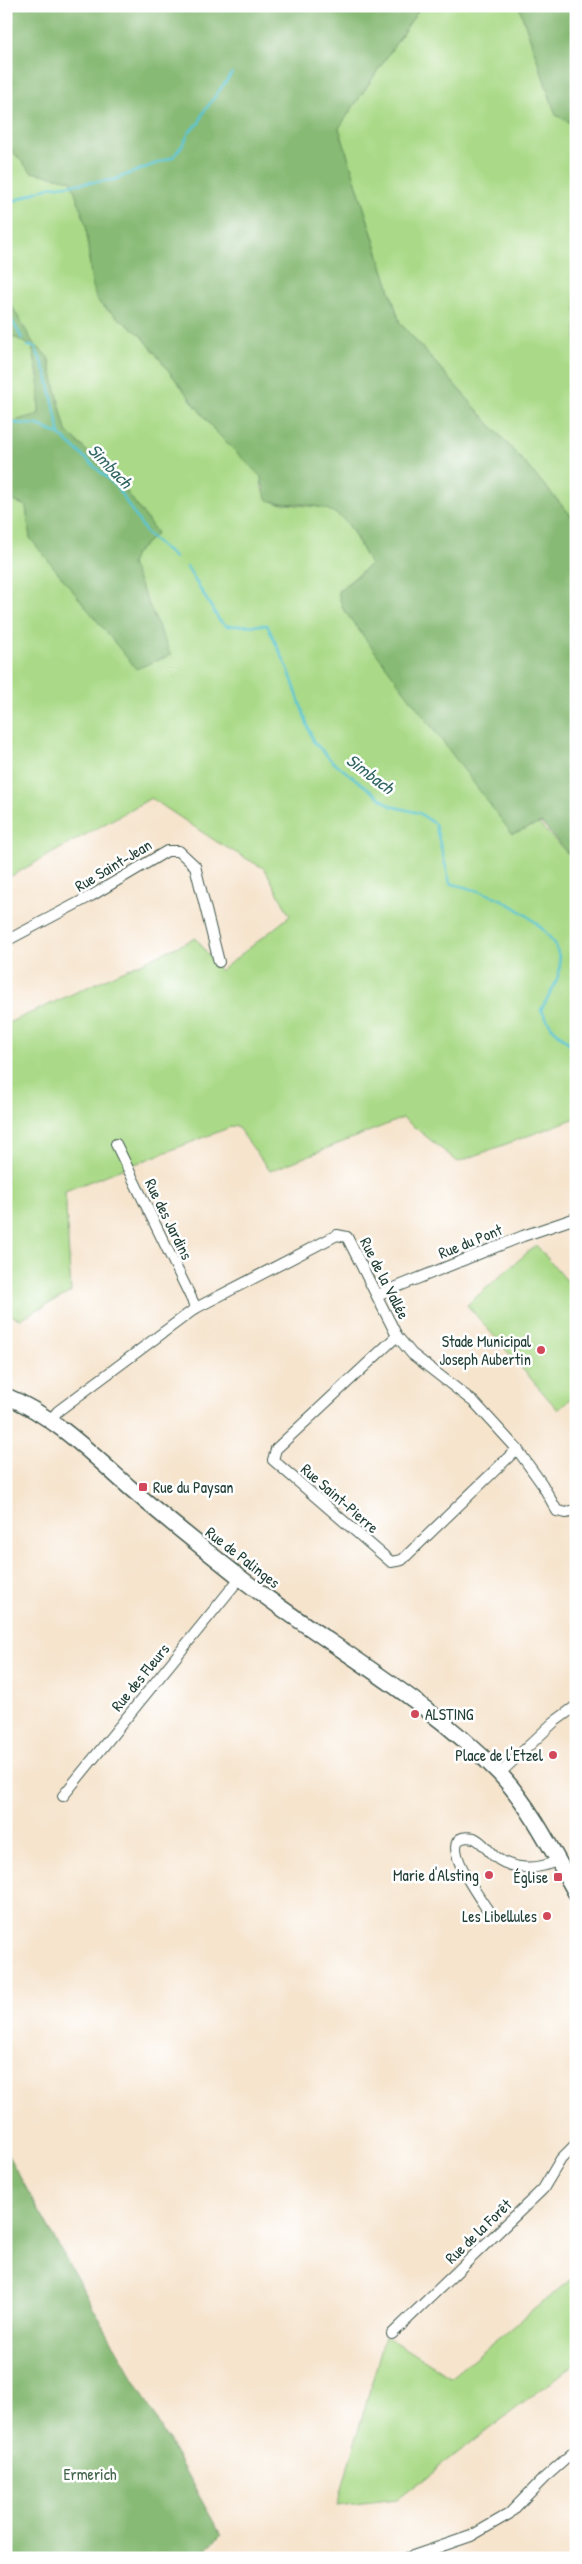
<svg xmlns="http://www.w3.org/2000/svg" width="582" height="2564" font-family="'Patrick Hand',sans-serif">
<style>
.green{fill:#aada88;stroke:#648c5e}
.forest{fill:#87ba74;stroke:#537c54}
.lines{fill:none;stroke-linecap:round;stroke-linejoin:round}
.stream{stroke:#5ac5d4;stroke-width:2.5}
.street-casing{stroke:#3f564b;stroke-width:12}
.secondary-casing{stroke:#3f564b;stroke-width:18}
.street{stroke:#fff;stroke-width:10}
.secondary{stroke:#fff;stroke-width:15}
.poi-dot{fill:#d1495b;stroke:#fff;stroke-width:2}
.labels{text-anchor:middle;stroke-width:5;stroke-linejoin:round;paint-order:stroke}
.street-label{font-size:16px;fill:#1f3d34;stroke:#fff}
.poi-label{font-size:16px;fill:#1f3d34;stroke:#fff;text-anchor:end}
.park-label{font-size:16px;fill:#426449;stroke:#fff}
.water-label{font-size:18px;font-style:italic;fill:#316664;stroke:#fff}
</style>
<rect width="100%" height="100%" fill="#fff"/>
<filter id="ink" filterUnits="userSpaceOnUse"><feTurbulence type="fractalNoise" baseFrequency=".02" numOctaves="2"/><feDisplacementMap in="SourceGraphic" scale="10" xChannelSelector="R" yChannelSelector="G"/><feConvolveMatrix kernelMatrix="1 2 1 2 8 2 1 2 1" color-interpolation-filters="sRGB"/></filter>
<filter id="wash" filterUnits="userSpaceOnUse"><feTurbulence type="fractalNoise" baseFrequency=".0096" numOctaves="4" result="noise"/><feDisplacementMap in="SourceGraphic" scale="20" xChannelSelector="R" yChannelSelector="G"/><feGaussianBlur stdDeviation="1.12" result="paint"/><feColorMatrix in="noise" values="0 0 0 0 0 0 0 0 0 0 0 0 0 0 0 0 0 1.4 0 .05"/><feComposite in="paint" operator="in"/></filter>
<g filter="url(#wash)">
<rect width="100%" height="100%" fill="#f6e4cd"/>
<g class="green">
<path d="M 421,6 L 519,6 L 556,115 L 576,126 L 576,521 L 400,323 L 339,128 Z"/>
<path d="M 6,144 L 31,172 L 71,179 L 87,225 L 89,260 L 95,295 L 107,310 L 118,315 L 142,336 L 215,431 L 261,477 L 262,490 L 275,503 L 329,508 L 347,521 L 370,565 L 338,591 L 343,609 L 403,685 L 576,862 L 576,1118 L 458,1162 L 403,1118 L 270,1171 L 236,1125 L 65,1191 L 71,1292 L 20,1319 L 6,1313 L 6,1024 L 196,938 L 220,971 L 290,916 L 265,869 L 217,842 L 151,798 L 6,879 L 6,498 L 26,506 L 30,538 L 170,654 L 131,564 L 135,554 L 157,533 L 121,484 L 66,431 L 48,357 L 33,343 L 6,296 Z"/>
<path d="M 14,337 L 32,346 L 39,380 L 39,415 L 6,423 L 6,339 Z"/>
<path d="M 536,1245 L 576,1291 L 576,1394 L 558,1410 L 467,1305 Z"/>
<path d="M 576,2275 L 576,2363 L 397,2499 L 337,2506 L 385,2336 L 451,2377 Z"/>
</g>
<g class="forest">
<path d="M 6,6 L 421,6 L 339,128 L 400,323 L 576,521 L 576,862 L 541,823 L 512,834 L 343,609 L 338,592 L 370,565 C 351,527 347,508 300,504 C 288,503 277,504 266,499 L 261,477 L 215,431 L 142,336 L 100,304 L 95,295 L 91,278 L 86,225 L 71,180 L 31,172 L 6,144 Z"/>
<path d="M 519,6 L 576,6 L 576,126 L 556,115 Z"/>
<path d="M 6,296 L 33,343 L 48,357 L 66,431 L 121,484 L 157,533 L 135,554 L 131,564 L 171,655 L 136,669 L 30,538 L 26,506 L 6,498 L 6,423 L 39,414 L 39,380 L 32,346 L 14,337 L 6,339 Z"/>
<path d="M 6,2152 L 221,2535 L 208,2547 L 208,2558 L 6,2558 Z"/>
</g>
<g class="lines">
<g class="stream">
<path d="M 6,204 L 49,187 L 113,180 L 173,157 L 184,143 L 189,132 L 199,123 L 203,113 L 232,73"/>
<path d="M 6,310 L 23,340"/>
<path d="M 28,346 L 35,347 L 47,375 L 60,434"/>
<path d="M 6,425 L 14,423 L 38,425 L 60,435 L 116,486 L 147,534 L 175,558"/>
<path d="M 187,567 L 219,620 L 227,626 L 267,625 L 289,671 L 313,741 L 333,762 L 391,806 L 419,813 L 435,824 L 450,883 C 467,888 488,892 504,901 C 528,914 566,941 559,972 C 557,985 547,999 541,1010 L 552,1027 L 576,1050"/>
</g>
</g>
</g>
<g filter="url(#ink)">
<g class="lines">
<defs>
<g id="street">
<path d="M 6,941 L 91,896 L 167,851 L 179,851 L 195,866 L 219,962"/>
<path d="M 116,1144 L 196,1308"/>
<path d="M 377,1295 L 523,1236 L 576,1218"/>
<path d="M 397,1336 L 276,1449 L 273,1460 L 391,1562 L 402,1560 L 517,1449"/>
<path d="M 50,1420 L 58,1411 L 196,1308 L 337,1235 L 347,1237 L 397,1336 L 412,1354 L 475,1403 L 517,1449 L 542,1484 L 557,1511 L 567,1513 L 576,1509"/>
<path d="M 499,1774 L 554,1722 L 576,1706"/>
<path d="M 63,1796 L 240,1578"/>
<path d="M 489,1912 C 482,1901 429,1830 474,1838 C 483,1842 487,1850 494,1856 C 510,1870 539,1871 557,1860"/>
<path d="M 392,2334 L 543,2189 L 561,2159 L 576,2144"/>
<path d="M 407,2558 L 471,2536 L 509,2514 L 543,2479 L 576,2450"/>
</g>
<path id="secondary" d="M 6,1396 C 53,1415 92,1454 129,1487 C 166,1519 204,1549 242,1579 C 327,1645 424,1696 499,1773 C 531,1807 553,1852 576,1893"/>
</defs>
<use href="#street" class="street-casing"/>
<use href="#secondary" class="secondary-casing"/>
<use href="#street" class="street"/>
<use href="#secondary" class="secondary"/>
</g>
</g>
<g class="poi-dot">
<circle cx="541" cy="1350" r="5"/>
<rect x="138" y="1482" width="10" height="10" rx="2.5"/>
<circle cx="415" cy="1714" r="5"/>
<circle cx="553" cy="1755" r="5"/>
<circle cx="489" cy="1875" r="5"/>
<rect x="553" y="1872" width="10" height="10" rx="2.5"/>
<circle cx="547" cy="1916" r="5"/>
</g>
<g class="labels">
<g class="street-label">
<text transform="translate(113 865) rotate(-31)" y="6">Rue Saint-Jean</text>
<text transform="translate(169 1219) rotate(64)" y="6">Rue des Jardins</text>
<text transform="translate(470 1241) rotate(-22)" y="6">Rue du Pont</text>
<text transform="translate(385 1278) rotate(63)" y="6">Rue de la Vallée</text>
<text transform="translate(340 1498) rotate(41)" y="6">Rue Saint-Pierre</text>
<text transform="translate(243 1557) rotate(38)" y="6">Rue de Palinges</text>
<text transform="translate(140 1677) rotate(-51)" y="6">Rue des Fleurs</text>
<text transform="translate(478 2231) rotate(-44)" y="6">Rue de la Forêt</text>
</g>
<g class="poi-label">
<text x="531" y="1347">Stade Municipal<tspan x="531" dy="18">Joseph Aubertin</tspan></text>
<text x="153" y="1493" text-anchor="start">Rue du Paysan</text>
<text x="425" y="1720" text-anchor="start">ALSTING</text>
<text x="543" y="1761">Place de l'Etzel</text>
<text x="479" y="1881">Marie d'Alsting</text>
<text x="548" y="1883">Église</text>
<text x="537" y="1922">Les Libellules</text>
</g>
<g class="park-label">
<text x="90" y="2480">Ermerich</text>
</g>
<g class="water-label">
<text transform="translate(110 466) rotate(46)" y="6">Simbach</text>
<text transform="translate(370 774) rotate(37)" y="6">Simbach</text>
</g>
</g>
<rect width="582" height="2564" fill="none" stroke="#fff" stroke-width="25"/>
</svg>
